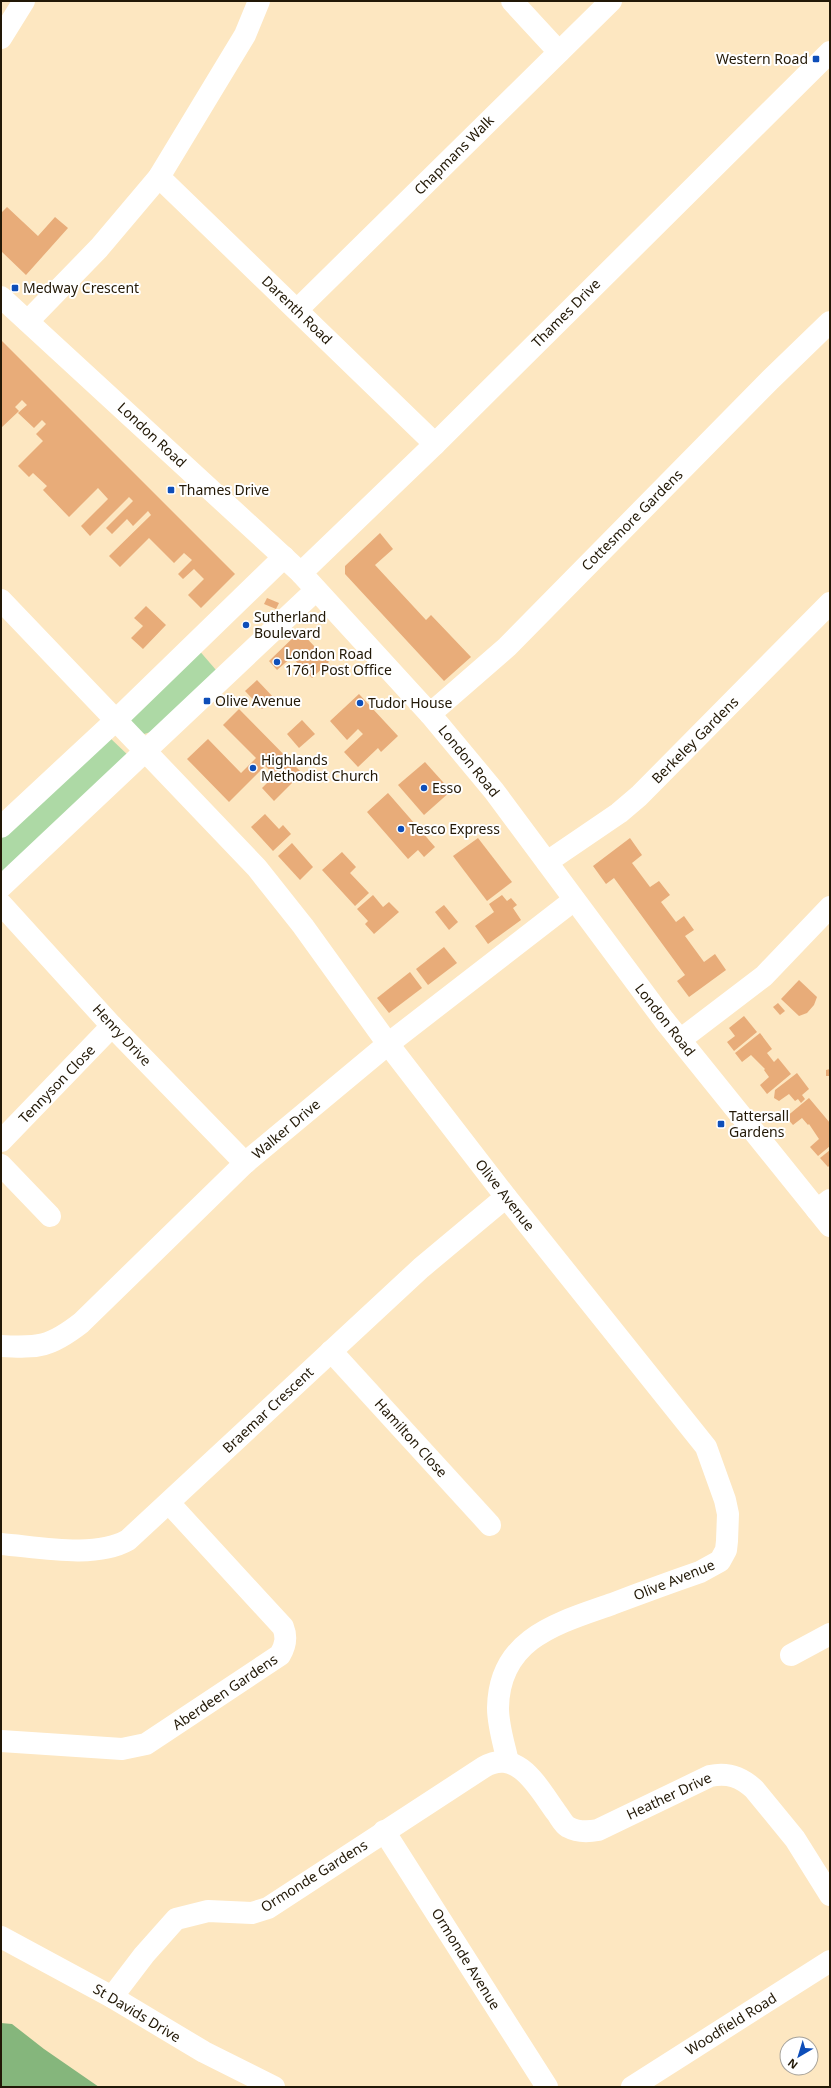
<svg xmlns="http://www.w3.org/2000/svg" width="831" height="2088" font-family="'Noto Sans',sans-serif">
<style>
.green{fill:#add9a5}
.forest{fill:#85b67c}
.building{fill:#e8ac79}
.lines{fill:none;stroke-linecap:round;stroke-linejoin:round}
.minor{stroke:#fff;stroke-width:22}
.major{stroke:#fff;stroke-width:22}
.poi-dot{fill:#0e4eb9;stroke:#fff;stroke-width:1.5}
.labels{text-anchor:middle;stroke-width:4;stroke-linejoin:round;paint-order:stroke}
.poi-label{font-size:14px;fill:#221806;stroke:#fff;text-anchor:start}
.street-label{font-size:14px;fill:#221806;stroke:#fff}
</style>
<rect width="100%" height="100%" fill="#fde7c1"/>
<g class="green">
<path d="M 197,648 L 216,670 L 151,732 L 144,734 L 136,732 L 130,718 Z"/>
<path d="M 108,736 L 132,759 L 1,885 L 1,830 Z"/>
</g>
<path class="forest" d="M 1,2023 L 12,2024 L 44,2049 L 99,2087 L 1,2087 Z"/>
<g class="building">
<path d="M 7,207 L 38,236 L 55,217 L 68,228 L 26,275 L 1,251 L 1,213 Z"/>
<path d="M 1,340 L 235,574 L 201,608 L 188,595 L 204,579 L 194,569 L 183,579 L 178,574 L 192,560 L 184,553 L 174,563 L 149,538 L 120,567 L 109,556 L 151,515 L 148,511 L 133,526 L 127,519 L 112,534 L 106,528 L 133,501 L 129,497 L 90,536 L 81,526 L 108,499 L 98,488 L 69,517 L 43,490 L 47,486 L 33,473 L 29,477 L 18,466 L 43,441 L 36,434 L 46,424 L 42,420 L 34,428 L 18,413 L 27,405 L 22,400 L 15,407 L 19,411 L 1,428 Z"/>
<path d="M 380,533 L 393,549 L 375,565 L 426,620 L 431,615 L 471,657 L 444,681 L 345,574 L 345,566 Z"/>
<path d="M 267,598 L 279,603 L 276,609 L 264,604 Z"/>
<path d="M 146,606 L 166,625 L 143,649 L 131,638 L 143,626 L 134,618 Z"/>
<path d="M 300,631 L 329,662 L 312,678 L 292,657 L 277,670 L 269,661 Z"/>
<path d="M 257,680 L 274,698 L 262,709 L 245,691 Z"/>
<path d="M 359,694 L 398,736 L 381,752 L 378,748 L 358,767 L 344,752 L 363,734 L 358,729 L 347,740 L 330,721 Z"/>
<path d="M 239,709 L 302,773 L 274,801 L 262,788 L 275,775 L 265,766 L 229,802 L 187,759 L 208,739 L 241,773 L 256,758 L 223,725 Z"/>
<path d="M 302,720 L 315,734 L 299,748 L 287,734 Z"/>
<path d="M 425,762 L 451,791 L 424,815 L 398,785 Z"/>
<path d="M 388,793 L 435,847 L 424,857 L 418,850 L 408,859 L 367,812 Z"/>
<path d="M 265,814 L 279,829 L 283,825 L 291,834 L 273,851 L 251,827 Z"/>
<path d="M 478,838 L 512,882 L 487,901 L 453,856 Z"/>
<path d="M 630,838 L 642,855 L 632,863 L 650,887 L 659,881 L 670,895 L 661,902 L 676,922 L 684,916 L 694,930 L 685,936 L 704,962 L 715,954 L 726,970 L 689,997 L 677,981 L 685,975 L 614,878 L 606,884 L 593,866 Z"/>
<path d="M 292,843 L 313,867 L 300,880 L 278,856 Z"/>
<path d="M 342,852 L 356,867 L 350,873 L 369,893 L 355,906 L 322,870 Z"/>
<path d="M 373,895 L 383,907 L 389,902 L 399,912 L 374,934 L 365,924 L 368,921 L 357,909 Z"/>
<path d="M 502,895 L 507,901 L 511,898 L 517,905 L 513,908 L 521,920 L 488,944 L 475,926 L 494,912 L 489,904 Z"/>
<path d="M 444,905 L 458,922 L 449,930 L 435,912 Z"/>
<path d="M 444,947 L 457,963 L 428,985 L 416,969 Z"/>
<path d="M 410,972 L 422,988 L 389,1013 L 377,998 Z"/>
<path d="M 799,980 L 817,997 L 814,1005 L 807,1013 L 799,1016 L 781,999 Z"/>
<path d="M 778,1003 L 785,1011 L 780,1015 L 773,1007 Z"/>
<path d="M 744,1016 L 757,1032 L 734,1051 L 727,1042 L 735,1036 L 729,1028 Z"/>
<path d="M 760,1033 L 772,1049 L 767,1053 L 774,1062 L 778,1058 L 791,1074 L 767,1094 L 760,1085 L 769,1077 L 764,1070 L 765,1069 L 751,1055 L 742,1062 L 735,1053 Z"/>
<path d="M 830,1069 L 830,1076 L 826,1076 L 826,1070 Z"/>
<path d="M 797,1073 L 809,1089 L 802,1095 L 805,1099 L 801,1103 L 798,1099 L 795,1101 L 789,1094 L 779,1101 L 774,1098 L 775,1090 Z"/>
<path d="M 809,1098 L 830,1123 L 830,1146 L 818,1156 L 810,1147 L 819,1139 L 809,1124 L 808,1125 L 802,1118 L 793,1125 L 786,1117 Z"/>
<path d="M 830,1150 L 830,1165 L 828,1167 L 820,1158 Z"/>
</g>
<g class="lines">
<g class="minor">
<path d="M 512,1 L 559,52"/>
<path d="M 1,38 L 24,1"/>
<path d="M 159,177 L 435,444"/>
<path d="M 298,309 L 611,1"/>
<path d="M 28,321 L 99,248 L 159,177 L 245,35 L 259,1"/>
<path d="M 301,573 L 435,444 L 830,52"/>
<path d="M 1,600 L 257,868 L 303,926 L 388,1044 L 506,1197 L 706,1447 L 725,1500 L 728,1514 L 727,1541 L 726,1550 L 720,1561 L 700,1572 C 671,1582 641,1593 612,1604 C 558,1623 499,1638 498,1708 C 498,1726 504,1744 508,1762"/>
<path d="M 430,714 L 507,647 L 770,380 L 830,322"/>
<path d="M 1,827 L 115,721 L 284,557"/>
<path d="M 547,862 L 619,813 L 639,796 L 830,603"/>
<path d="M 1,887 L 316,590"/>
<path d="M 1,904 L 112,1026 L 245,1163"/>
<path d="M 680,1040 L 764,976 L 830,907"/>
<path d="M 1,1141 L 112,1026"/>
<path d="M 1,1165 L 50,1216"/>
<path d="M 817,1210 L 830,1200"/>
<path d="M 1,1346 C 39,1348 50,1347 81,1323 L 245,1163 L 388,1044 L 574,900"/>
<path d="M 331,1351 L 490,1525"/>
<path d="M 1,1544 C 38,1547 95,1559 128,1540 L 421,1268 L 506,1197"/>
<path d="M 791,1655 L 830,1634"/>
<path d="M 1,1741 L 122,1749 L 146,1744 L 280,1655 C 286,1645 287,1637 283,1627 L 169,1503"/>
<path d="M 384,1831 L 547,2087"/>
<path d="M 1,1937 L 112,1997 L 204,2052 L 274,2087"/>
<path d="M 112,1997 L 144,1955 L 176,1919 L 208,1911 L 252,1913 L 268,1908 L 484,1767 C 518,1747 539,1789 556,1812 C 560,1817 563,1824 568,1827 C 577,1832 588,1832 598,1830 L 710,1776 C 728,1772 741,1777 754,1789 L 795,1839 L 830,1895"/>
<path d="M 632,2087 L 830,1961"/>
</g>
<path class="major" d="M 1,297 L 301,573 L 430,714 L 494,791 L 664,1020 L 830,1226"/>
</g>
<g class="poi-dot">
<rect x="812" y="55" width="8" height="8" rx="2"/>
<rect x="11" y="284" width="8" height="8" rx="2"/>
<rect x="167" y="486" width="8" height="8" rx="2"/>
<circle cx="246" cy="625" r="4"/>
<circle cx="277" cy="662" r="4"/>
<rect x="203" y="697" width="8" height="8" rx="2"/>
<circle cx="360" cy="703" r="4"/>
<circle cx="253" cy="768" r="4"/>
<circle cx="424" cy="788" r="4"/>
<circle cx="401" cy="829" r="4"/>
<rect x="717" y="1120" width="8" height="8" rx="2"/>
</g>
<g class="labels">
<g class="poi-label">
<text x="808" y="64" text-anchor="end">Western Road</text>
<text x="23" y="293">Medway Crescent</text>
<text x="179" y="495">Thames Drive</text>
<text x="254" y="622">Sutherland<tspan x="254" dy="16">Boulevard</tspan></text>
<text x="285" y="659">London Road<tspan x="285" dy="16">1761 Post Office</tspan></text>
<text x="215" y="706">Olive Avenue</text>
<text x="368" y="708">Tudor House</text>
<text x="261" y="765">Highlands<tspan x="261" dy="16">Methodist Church</tspan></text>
<text x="432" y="793">Esso</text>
<text x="409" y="834">Tesco Express</text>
<text x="729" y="1121">Tattersall<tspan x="729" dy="16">Gardens</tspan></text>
</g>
<g class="street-label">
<text transform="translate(454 155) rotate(-45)" y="5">Chapmans Walk</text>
<text transform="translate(297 310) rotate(44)" y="5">Darenth Road</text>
<text transform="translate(566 313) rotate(-45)" y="5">Thames Drive</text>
<text transform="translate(152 435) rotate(43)" y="5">London Road</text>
<text transform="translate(632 520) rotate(-45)" y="5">Cottesmore Gardens</text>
<text transform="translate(695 740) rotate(-45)" y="5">Berkeley Gardens</text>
<text transform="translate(469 761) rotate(51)" y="5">London Road</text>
<text transform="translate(665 1020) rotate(52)" y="5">London Road</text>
<text transform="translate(122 1035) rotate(47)" y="5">Henry Drive</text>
<text transform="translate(57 1084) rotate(-46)" y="5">Tennyson Close</text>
<text transform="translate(286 1129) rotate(-40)" y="5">Walker Drive</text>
<text transform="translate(505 1195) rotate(52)" y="5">Olive Avenue</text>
<text transform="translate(268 1410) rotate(-43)" y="5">Braemar Crescent</text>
<text transform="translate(411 1438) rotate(48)" y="5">Hamilton Close</text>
<text transform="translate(674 1580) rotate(-22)" y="5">Olive Avenue</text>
<text transform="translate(225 1692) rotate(-34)" y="5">Aberdeen Gardens</text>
<text transform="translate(669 1796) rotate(-25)" y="5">Heather Drive</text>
<text transform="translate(314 1876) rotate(-32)" y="5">Ormonde Gardens</text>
<text transform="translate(466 1959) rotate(58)" y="5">Ormonde Avenue</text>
<text transform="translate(137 2013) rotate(31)" y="5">St Davids Drive</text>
<text transform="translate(731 2024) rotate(-32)" y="5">Woodfield Road</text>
</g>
</g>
<rect width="831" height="2088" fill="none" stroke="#221806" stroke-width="4"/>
<g transform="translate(799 2056) rotate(218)"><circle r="19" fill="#ffffff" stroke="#a7a39b"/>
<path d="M0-3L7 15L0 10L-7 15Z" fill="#0e4eb9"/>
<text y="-6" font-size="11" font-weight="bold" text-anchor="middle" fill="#221806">N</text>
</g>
</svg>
